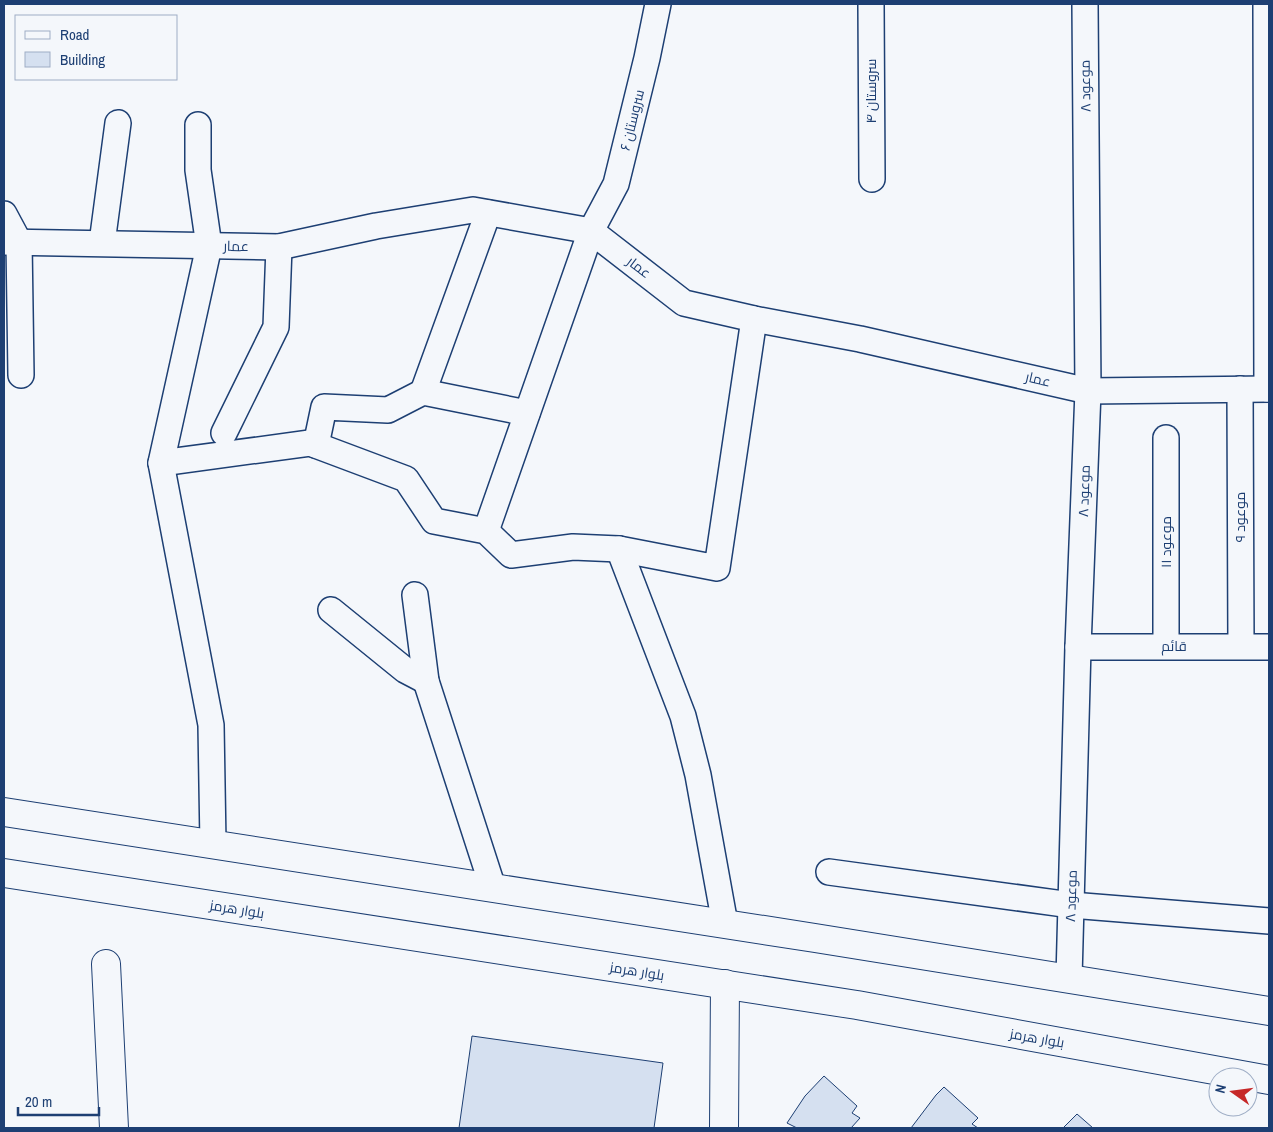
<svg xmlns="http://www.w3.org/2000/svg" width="1273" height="1132" font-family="'Archivo Narrow',Cairo,sans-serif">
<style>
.building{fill:#d5e0f0;stroke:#1d3f73}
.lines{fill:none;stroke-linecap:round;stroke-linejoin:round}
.street-casing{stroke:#1d3f73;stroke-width:28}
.secondary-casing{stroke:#1d3f73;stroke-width:30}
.street{stroke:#f4f7fb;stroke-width:25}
.secondary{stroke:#f4f7fb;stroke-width:28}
.labels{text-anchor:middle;stroke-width:4;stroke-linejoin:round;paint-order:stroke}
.street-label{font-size:14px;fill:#1d3f73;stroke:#f4f7fb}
</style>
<rect width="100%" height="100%" fill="#f4f7fb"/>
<g class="building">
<path d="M 472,1036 L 663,1063 L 654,1128 L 459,1128 Z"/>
<path d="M 824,1076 L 857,1106 L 852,1113 L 860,1118 L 851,1128 L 797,1128 L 787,1123 L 805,1096 Z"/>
<path d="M 944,1087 L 978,1118 L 972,1124 L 978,1128 L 911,1128 L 936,1095 Z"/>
<path d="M 1077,1114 L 1093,1128 L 1063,1128 Z"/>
</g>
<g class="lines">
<defs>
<g id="street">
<path d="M 871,4 L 872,179"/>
<path d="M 1266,4 L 1267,389"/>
<path d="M 198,125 L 198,170 L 209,246 L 161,463 L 211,725 L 213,844"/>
<path d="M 4,214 L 19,242 L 21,375"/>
<path d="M 4,242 L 279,247 L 376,226 L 473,210 L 591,231 L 684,303 L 754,319 L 860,339 L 1088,391 L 1269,389"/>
<path d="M 102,243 L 118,123"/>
<path d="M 1240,389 L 1241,646"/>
<path d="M 423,392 L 488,213"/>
<path d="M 224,433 L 276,327 L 279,247"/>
<path d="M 316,445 L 324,407 L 388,410 L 423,392 L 527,413"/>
<path d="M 161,463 L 310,443 L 406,479 L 434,521 L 486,531 L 511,555 L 573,547 L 619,549 L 717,568 L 754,319"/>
<path d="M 486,531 L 591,231 L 616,184 L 647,58 L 658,4"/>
<path d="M 619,549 L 683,716 L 698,775 L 725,924"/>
<path d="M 415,595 L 426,681 L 493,888"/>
<path d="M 331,610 L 405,670 L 426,681"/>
<path d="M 1166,646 L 1166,438"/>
<path d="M 1078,647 L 1269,647"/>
<path d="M 829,872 L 1071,905 L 1269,921"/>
<path d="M 1069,978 L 1078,647 L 1088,391 L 1085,4"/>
</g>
<g id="secondary">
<path d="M 4,812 L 815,938 L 1269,1011"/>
<path d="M 4,873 L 857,1005 L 1269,1080"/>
<path d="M 106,964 L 114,1128"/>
<path d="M 724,1128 L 725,984"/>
</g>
</defs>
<use href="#street" class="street-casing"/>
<use href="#secondary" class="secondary-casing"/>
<use href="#street" class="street"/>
<use href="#secondary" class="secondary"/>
</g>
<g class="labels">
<g class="street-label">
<text transform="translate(1085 86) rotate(-91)" y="5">موعود ۸</text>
<text transform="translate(871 91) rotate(-90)" y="5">سروستان ۴</text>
<text transform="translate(632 120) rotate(-76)" y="5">سروستان ۶</text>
<text transform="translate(236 246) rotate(1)" y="5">عمار</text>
<text transform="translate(639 267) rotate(37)" y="5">عمار</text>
<text transform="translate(1038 379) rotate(13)" y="5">عمار</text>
<text transform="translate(1084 491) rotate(-88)" y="5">موعود ۸</text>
<text transform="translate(1240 517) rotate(-90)" y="5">موعود ۹</text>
<text transform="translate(1166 542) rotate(-90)" y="5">موعود ۱۱</text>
<text x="1174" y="651">قائم</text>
<text transform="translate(1071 896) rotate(-88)" y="5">موعود ۸</text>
<text transform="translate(237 909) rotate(9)" y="5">بلوار هرمز</text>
<text transform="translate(637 971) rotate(9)" y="5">بلوار هرمز</text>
<text transform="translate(1037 1038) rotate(10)" y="5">بلوار هرمز</text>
</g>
</g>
<rect width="1273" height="1132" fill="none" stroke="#1d3f73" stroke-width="10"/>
<rect x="15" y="15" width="162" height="65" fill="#f4f7fb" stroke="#9eadc5"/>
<rect x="25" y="31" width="25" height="8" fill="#f4f7fb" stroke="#9eadc5"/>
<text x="60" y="40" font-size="15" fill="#1d3f73">Road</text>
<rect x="25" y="52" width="25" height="15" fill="#d5e0f0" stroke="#9eadc5"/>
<text x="60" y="65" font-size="15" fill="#1d3f73">Building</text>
<g transform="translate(1233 1092) rotate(284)"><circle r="24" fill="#f4f7fb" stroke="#9eadc5"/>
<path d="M0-4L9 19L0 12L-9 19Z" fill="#c62828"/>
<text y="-8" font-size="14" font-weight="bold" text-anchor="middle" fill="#1d3f73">N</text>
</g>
<path d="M18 1107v8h81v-8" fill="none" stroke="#1d3f73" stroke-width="2.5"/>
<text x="25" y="1107" font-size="15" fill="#1d3f73" stroke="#f4f7fb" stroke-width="4" paint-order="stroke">20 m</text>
</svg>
